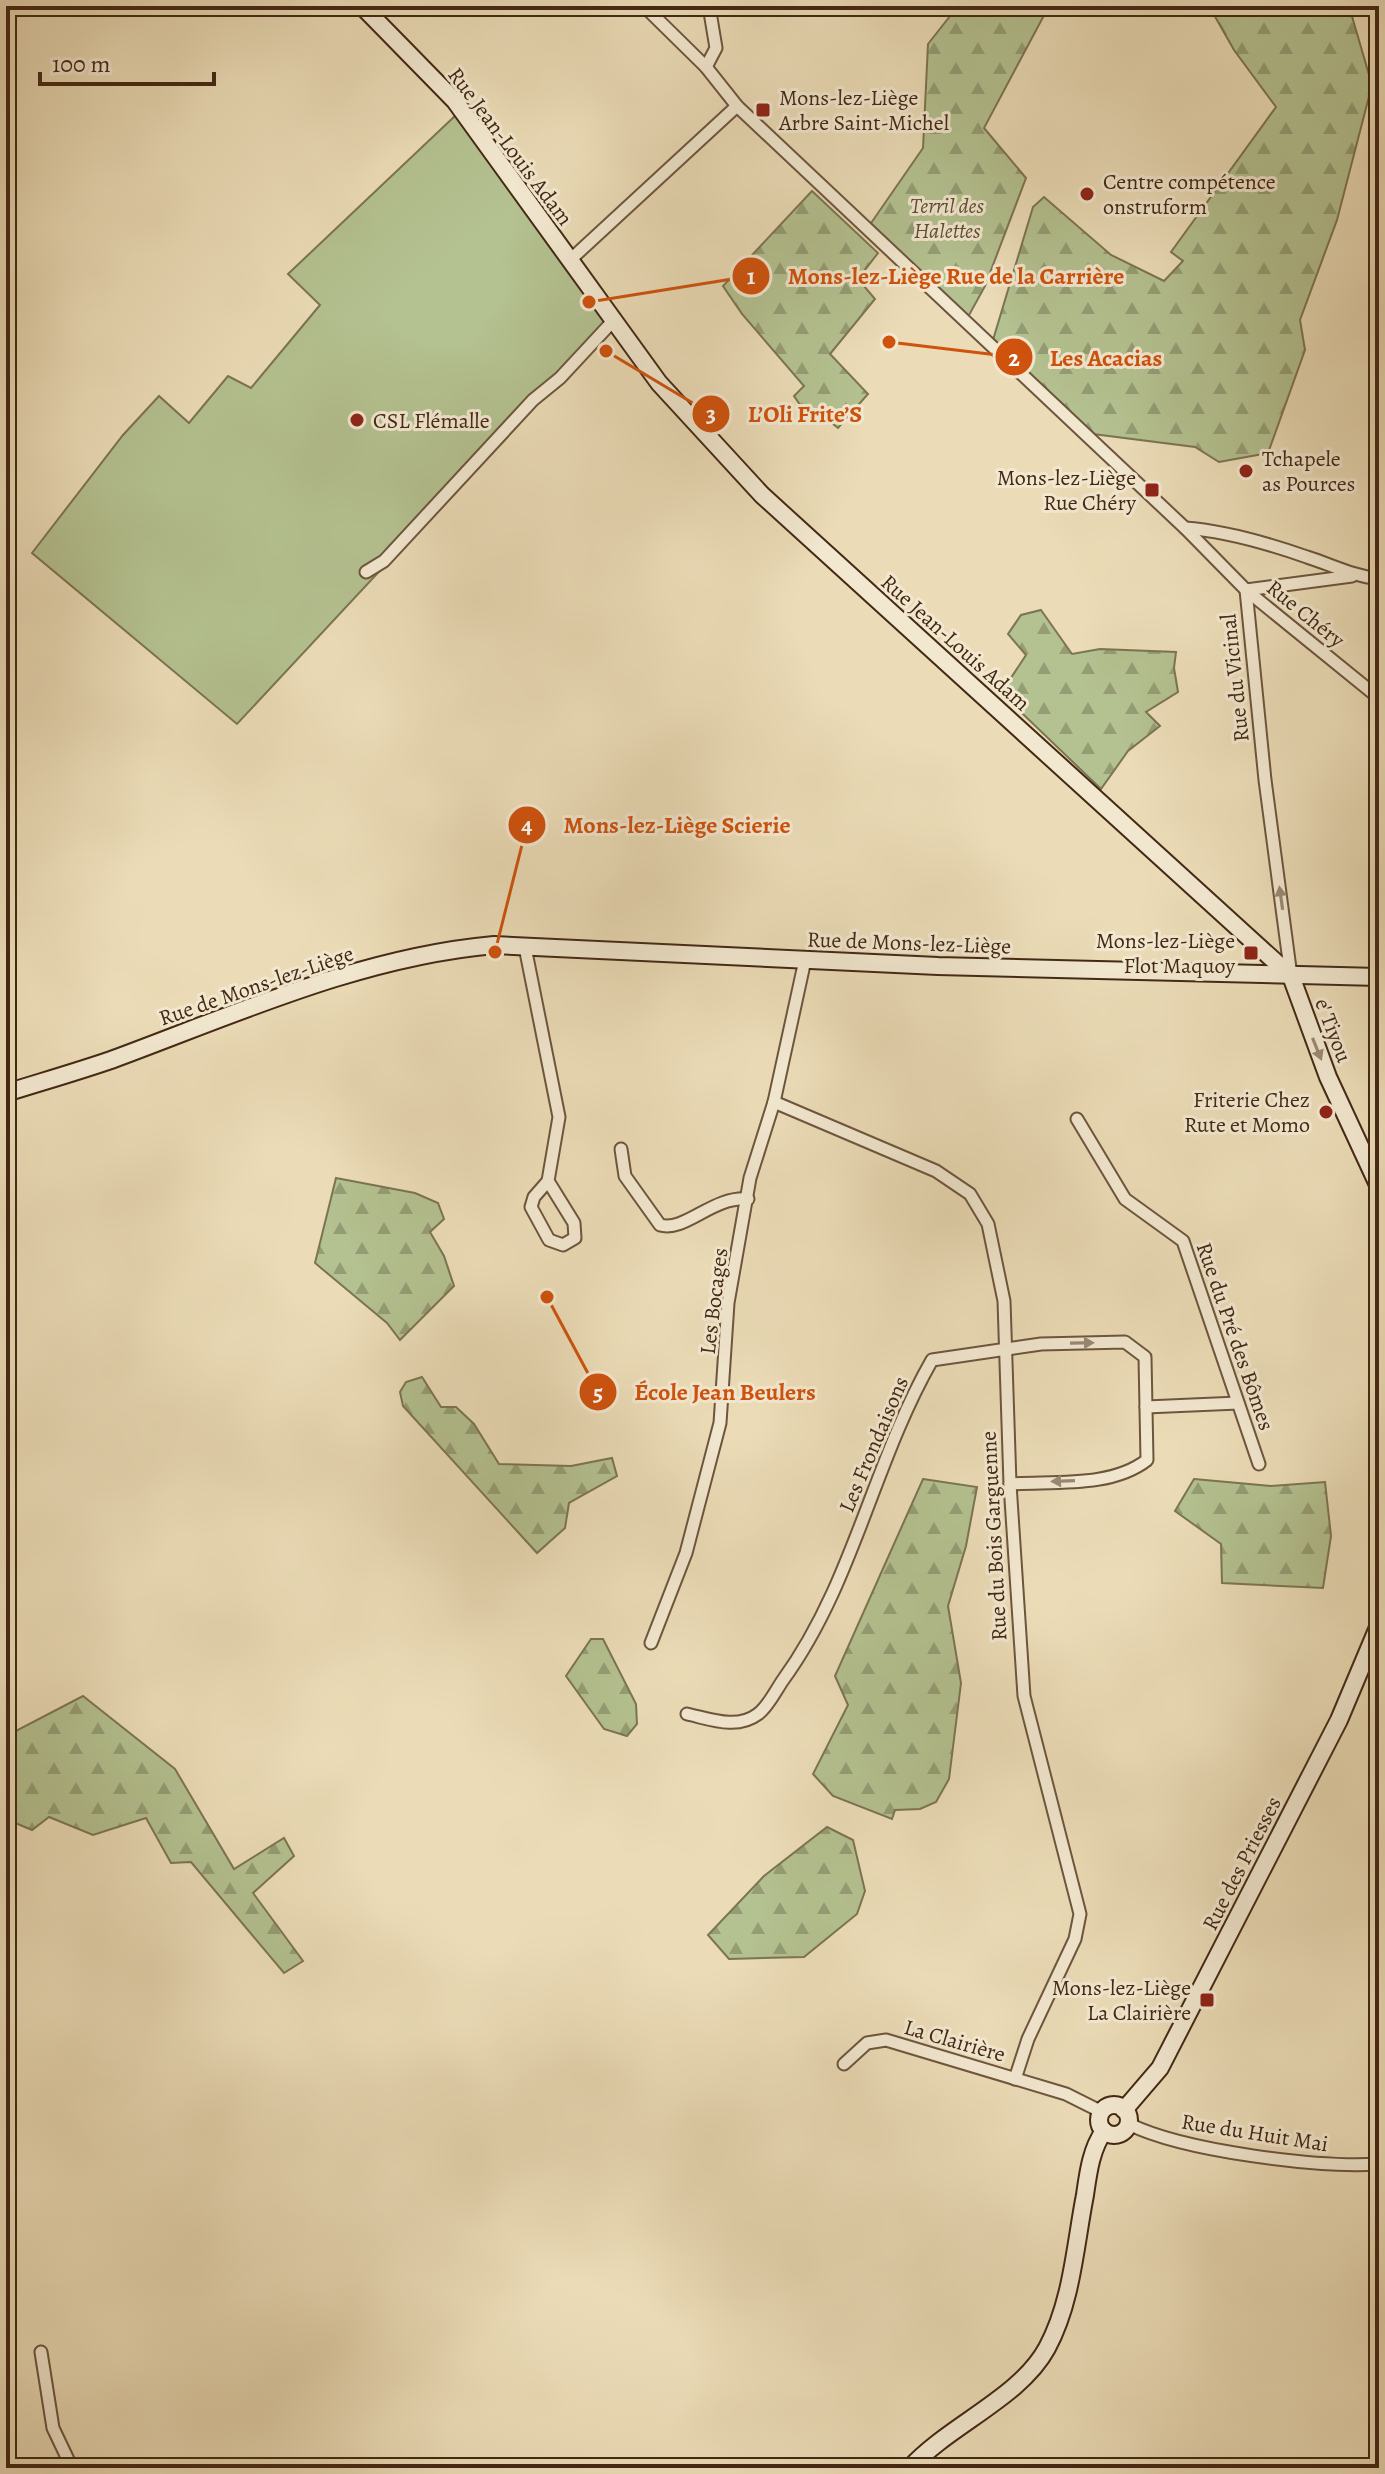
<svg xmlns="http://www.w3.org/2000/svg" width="1385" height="2474" font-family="Alegreya,serif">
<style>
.forest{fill:url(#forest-firs);stroke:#7c7452;stroke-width:2}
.garden{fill:#b4c190;stroke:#7c7452;stroke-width:2}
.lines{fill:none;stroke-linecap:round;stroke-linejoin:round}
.street-casing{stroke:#6d553d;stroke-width:15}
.secondary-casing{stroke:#432814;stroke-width:20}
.street{stroke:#f2e8d0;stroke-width:11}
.secondary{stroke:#f2e8d0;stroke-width:16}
.oneway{fill:#9a8872}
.poi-dot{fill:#8f2418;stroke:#f2e8d0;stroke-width:3}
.labels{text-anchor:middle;stroke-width:6;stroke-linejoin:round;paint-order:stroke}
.poi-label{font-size:22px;fill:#432814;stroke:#f2e8d0;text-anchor:start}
.street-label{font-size:22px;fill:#432814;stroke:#f2e8d0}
.park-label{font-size:22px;font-style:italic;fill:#5f4e33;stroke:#f2e8d0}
.leader{fill:none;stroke:#cf520d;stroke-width:3}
.callout-dot{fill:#cf520d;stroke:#f2e8d0;stroke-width:3}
.mark-label{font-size:24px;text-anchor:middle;font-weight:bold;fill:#fff}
.callout-label{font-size:24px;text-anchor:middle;font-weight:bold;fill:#cf520d;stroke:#f2e8d0;stroke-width:6;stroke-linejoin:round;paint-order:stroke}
</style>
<defs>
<pattern id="forest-firs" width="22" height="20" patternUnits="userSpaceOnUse" patternTransform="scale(2)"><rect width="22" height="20" fill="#b4c190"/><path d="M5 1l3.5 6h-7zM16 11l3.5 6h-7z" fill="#949d74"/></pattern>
</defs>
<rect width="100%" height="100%" fill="#ebdcb7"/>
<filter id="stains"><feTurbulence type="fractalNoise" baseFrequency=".0025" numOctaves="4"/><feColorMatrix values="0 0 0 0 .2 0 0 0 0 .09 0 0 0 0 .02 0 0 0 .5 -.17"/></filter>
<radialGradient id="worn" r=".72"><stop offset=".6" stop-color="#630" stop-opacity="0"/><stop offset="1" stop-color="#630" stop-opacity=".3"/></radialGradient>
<g class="forest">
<path d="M 958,6 L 1049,6 L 984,128 L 1026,178 L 985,286 L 968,317 L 869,226 L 923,148 L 928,44 Z"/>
<path d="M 1209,6 L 1349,6 L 1372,85 L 1337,220 L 1300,320 L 1305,350 L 1268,453 L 1219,462 L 1195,447 L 1093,434 L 993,340 L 1033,207 L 1044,197 L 1111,255 L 1164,281 L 1183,261 L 1171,252 L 1276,107 L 1234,50 Z"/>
<path d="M 812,191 L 878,253 L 858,279 L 875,299 L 830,354 L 868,394 L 838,428 L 824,417 L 810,419 L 794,396 L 804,386 L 742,314 L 723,286 Z"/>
<path d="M 1041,610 L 1072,654 L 1100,649 L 1176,652 L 1174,668 L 1178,692 L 1146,712 L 1160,726 L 1128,751 L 1101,789 L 1001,693 L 1026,655 L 1008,634 L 1021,615 Z"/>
<path d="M 336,1178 L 415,1193 L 438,1203 L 444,1219 L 430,1232 L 444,1256 L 454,1286 L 400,1340 L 387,1323 L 315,1263 Z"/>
<path d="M 422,1377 L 441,1407 L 456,1407 L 474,1424 L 499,1464 L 571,1466 L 612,1458 L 617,1476 L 569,1503 L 565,1528 L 537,1553 L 403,1406 L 400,1392 L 406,1382 Z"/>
<path d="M 923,1479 L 977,1487 L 966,1546 L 948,1606 L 961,1683 L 949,1779 L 936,1802 L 920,1809 L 895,1810 L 892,1819 L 833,1796 L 813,1774 L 848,1705 L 835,1676 Z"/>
<path d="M 1194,1479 L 1271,1486 L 1325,1482 L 1331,1536 L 1323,1588 L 1222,1583 L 1221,1544 L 1175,1511 Z"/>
<path d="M 591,1639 L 603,1639 L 636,1704 L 637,1724 L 627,1736 L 604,1729 L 566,1676 Z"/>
<path d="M 83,1696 L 175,1769 L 234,1869 L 284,1838 L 294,1856 L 253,1893 L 303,1961 L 284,1973 L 191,1862 L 171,1863 L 146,1818 L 93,1835 L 49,1817 L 32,1830 L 6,1819 L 6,1736 Z"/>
<path d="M 827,1827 L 853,1840 L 865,1891 L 857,1914 L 804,1957 L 729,1959 L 708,1935 L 764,1876 Z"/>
</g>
<path class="garden" d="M 457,114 L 611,330 L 539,400 L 237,724 L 32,553 L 123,435 L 159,396 L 189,423 L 228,376 L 251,388 L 320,305 L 288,274 Z"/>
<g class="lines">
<defs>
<g id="street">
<path d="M 644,6 L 706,67 L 737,106 L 1185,528 L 1246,590 L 1379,698"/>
<path d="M 706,67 L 716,48 L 709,6"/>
<path d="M 569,261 L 737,106"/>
<path d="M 1185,528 C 1226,531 1267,543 1307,557 C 1332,565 1353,576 1379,579"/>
<path d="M 366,572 L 384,561 L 533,400 L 560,378 L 613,321"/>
<path d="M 1246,590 L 1265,780 L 1291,976"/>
<path d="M 1246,590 L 1352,576"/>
<path d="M 525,947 L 559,1117 L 548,1181 L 534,1197 L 531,1207 L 549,1240 L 563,1245 L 575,1238 L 574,1223 L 548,1181"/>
<path d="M 774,1102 L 936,1171 L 970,1194 L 988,1224 L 1004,1301 L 1010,1484 L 1024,1696 L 1080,1914 L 1075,1939 L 1028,2039 L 1015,2079"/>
<path d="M 1077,1119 L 1125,1199 L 1183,1241 L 1259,1464"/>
<path d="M 621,1149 L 625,1176 L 660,1225 C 686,1232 712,1196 748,1199"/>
<path d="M 1146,1407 L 1238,1403"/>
<path d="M 651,1643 L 686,1553 L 720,1423 L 728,1303 L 750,1178 L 774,1102 L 805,960"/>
<path d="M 687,1714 C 710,1719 737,1730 758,1714 C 768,1707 776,1690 783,1680 C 853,1584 873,1463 932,1360 L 1041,1344 L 1125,1342 L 1145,1357 L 1147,1460 C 1111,1488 1054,1481 1010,1484"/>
<path d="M 844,2064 L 867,2043 L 886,2040 L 1066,2094 L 1102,2112"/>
<path d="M 1129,2124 C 1183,2151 1318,2168 1379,2164"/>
<path d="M 41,2352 L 53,2428 L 72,2468"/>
</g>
<g id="secondary">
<path d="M 362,6 L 455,101 L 659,383 L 762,495 L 1291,976"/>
<path d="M 1291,976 L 1328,1077 L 1379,1187"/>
<path d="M 6,1093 C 41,1082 76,1072 111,1060 C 236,1014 360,957 494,945 L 938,966 L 1379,977"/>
<circle cx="1114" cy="2120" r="15"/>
<path d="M 1124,2110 L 1160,2068 L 1339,1720 L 1379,1625"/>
<path d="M 910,2468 C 949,2425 1020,2398 1047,2348 C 1072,2302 1075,2246 1085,2195 C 1088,2174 1091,2149 1104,2131"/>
</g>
</defs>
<use href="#street" class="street-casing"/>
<use href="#secondary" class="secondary-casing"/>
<use href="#street" class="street"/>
<use href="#secondary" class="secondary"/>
</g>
<defs><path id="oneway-solid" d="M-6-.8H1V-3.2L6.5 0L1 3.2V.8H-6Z" transform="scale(2)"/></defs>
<g class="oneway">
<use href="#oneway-solid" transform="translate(1281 898) rotate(-98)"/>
<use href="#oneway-solid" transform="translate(1317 1049) rotate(68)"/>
<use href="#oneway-solid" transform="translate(1082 1343) rotate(-1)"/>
<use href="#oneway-solid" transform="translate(1063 1481) rotate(178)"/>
</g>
<g class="poi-dot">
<rect x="755" y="102" width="16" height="16" rx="4"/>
<circle cx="1087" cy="194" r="8"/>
<circle cx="357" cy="420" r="8"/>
<circle cx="1246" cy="471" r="8"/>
<rect x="1144" y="482" width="16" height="16" rx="4"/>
<rect x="1243" y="945" width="16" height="16" rx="4"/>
<circle cx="1326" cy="1112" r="8"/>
<rect x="1199" y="1992" width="16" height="16" rx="4"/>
</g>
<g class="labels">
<g class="poi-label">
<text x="779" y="105">Mons-lez-Liège<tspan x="779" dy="25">Arbre Saint-Michel</tspan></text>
<text x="1103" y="189">Centre compétence<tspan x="1103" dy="25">onstruform</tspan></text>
<text x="373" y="428">CSL Flémalle</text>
<text x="1262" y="466">Tchapele<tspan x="1262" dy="25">as Pources</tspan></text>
<text x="1136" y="485" text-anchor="end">Mons-lez-Liège<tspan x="1136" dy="25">Rue Chéry</tspan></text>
<text x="1235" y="948" text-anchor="end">Mons-lez-Liège<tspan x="1235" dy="25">Flot Maquoy</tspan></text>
<text x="1310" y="1107" text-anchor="end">Friterie Chez<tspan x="1310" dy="25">Rute et Momo</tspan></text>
<text x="1191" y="1995" text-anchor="end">Mons-lez-Liège<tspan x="1191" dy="25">La Clairière</tspan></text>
</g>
<g class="street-label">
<text transform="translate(511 146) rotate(53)" y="8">Rue Jean-Louis Adam</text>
<text transform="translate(1306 613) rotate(39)" y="8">Rue Chéry</text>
<text transform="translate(956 642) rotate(42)" y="8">Rue Jean-Louis Adam</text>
<text transform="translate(1234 678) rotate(-96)" y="8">Rue du Vicinal</text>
<text transform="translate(909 942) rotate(2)" y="8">Rue de Mons-lez-Liège</text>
<text transform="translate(256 985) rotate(-19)" y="8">Rue de Mons-lez-Liège</text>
<text transform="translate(1334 1030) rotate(69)" y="8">e' Tiyou</text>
<text transform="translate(713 1301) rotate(-83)" y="8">Les Bocages</text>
<text transform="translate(1236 1336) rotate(71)" y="8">Rue du Pré des Bômes</text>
<text transform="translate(873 1444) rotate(-67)" y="8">Les Frondaisons</text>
<text transform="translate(993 1536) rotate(-93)" y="8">Rue du Bois Garguenne</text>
<text transform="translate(1241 1863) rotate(-63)" y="8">Rue des Priesses</text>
<text transform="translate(955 2040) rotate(16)" y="8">La Clairière</text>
<text transform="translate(1255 2132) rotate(9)" y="8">Rue du Huit Mai</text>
</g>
<g class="park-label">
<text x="947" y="213">Terril des<tspan x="947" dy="25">Halettes</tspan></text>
</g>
</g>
<path class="leader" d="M589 302L751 276M889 342L1014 357M606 351L711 414M495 952L527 825M547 1297L598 1392"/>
<g class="callout-dot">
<circle cx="589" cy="302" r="8"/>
<circle cx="889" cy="342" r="8"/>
<circle cx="606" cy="351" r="8"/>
<circle cx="495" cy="952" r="8"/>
<circle cx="547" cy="1297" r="8"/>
<circle cx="751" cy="276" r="20"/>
<circle cx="1014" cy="357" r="20"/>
<circle cx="711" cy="414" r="20"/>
<circle cx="527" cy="825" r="20"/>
<circle cx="598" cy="1392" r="20"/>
</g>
<g class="mark-label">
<text x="751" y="284">1</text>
<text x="1014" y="366">2</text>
<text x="711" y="422">3</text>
<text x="527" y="833">4</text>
<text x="598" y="1400">5</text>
</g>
<g class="callout-label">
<text x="956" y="284">Mons-lez-Liège Rue de la Carrière</text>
<text x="1106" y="366">Les Acacias</text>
<text x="805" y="422">L’Oli Frite’S</text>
<text x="677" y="833">Mons-lez-Liège Scierie</text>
<text x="725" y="1400">École Jean Beulers</text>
</g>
<rect width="1385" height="2474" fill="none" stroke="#ebdcb7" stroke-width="32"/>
<rect x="8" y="8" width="1369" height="2458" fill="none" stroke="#432814" stroke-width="4"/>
<rect x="16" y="16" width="1353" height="2442" fill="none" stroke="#432814" stroke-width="2"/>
<path d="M40 72v12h174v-12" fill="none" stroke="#432814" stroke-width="4"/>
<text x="52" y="72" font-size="24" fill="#432814" stroke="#f2e8d0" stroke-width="6" paint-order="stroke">100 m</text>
<rect width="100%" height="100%" filter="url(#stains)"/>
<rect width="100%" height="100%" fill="url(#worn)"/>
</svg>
